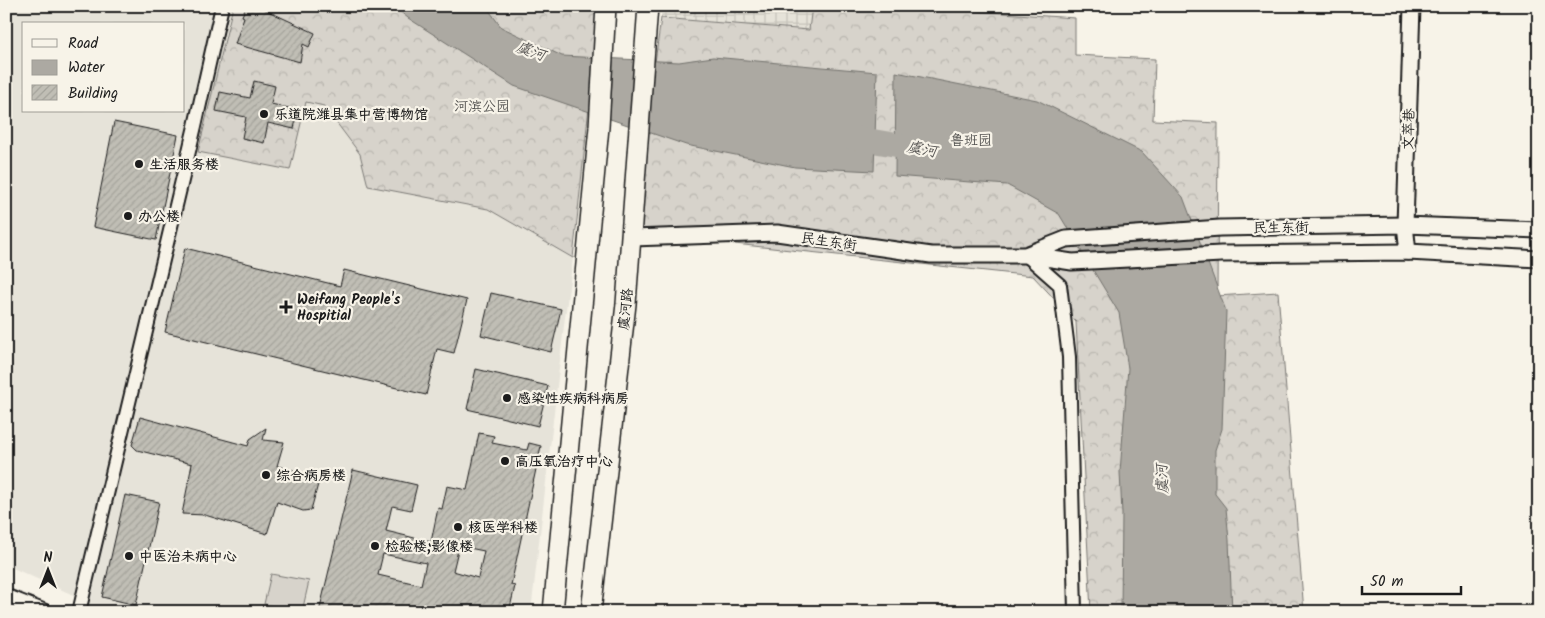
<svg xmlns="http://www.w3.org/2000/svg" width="1545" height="618" font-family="Kalam,'LXGW WenKai TC',sans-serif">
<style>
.built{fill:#e6e3d9;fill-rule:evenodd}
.industrial{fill:url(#industrial-grid)}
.forest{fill:url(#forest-crowns);stroke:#7a7874}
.garden{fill:#d7d3cb;stroke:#7a7874}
.water{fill:#aca9a2;stroke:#72716c}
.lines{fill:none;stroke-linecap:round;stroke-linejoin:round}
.river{stroke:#aca9a2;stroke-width:24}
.building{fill:url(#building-hatch);stroke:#1c1c1c;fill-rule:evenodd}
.minor-casing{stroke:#1c1c1c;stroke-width:16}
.tertiary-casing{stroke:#1c1c1c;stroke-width:19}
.primary-casing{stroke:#1c1c1c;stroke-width:22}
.minor{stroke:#f7f3e8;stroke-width:12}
.tertiary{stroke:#f7f3e8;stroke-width:15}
.primary{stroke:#f7f3e8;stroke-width:19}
.poi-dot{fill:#1c1c1c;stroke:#f7f3e8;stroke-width:2}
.labels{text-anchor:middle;stroke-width:4.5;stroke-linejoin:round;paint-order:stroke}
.park-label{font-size:14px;fill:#545351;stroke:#f7f3e8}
.poi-label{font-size:14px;font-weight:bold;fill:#1c1c1c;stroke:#f7f3e8;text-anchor:start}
.street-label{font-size:14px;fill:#1c1c1c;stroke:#f7f3e8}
.water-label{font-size:15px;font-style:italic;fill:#565452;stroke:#f7f3e8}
</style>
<defs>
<pattern id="industrial-grid" width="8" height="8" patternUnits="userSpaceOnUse" patternTransform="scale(1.25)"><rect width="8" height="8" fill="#e6e3d9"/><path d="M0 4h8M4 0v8" fill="none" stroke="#c5c2ba"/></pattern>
<pattern id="forest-crowns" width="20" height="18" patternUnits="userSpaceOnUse" patternTransform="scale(1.25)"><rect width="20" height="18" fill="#d7d3cb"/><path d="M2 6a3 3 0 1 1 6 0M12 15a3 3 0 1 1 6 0" fill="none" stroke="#b8b5ae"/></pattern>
<pattern id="building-hatch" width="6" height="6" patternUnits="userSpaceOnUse" patternTransform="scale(1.25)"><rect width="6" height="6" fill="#c0beb5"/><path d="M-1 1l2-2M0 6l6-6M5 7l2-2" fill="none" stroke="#a4a39b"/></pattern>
</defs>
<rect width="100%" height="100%" fill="#f7f3e8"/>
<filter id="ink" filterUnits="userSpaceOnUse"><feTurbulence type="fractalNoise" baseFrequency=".02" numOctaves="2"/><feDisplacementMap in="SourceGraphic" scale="10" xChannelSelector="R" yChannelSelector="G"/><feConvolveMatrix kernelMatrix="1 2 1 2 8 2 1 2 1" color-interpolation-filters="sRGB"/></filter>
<g filter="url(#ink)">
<path class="built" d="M 6,6 L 233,6 L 199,152 L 306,102 L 324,106 L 360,154 L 368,186 L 488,209 L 573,258 L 565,317 L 531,612 L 87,612 L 89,602 L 6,565 ZM 24,24 L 184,24 L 184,111 L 24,111 Z"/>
<path class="industrial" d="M 662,6 L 812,6 L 810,30 L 661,18 Z"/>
<g class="forest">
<path d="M 233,6 L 558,6 L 599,12 L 573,258 L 488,209 L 368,186 L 360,154 L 324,106 L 306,102 L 290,170 L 198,152 Z"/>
<path d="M 812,6 L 900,6 L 1075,18 L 1075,55 L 1155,59 L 1153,120 L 1218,123 L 1217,296 L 1278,292 L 1304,612 L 1091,612 L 1076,322 L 1033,276 L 632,233 L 661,18 L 809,30 Z"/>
</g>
<path class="garden" d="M 271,574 L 309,581 L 302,612 L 264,604 Z"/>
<g class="water">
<path d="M 393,6 L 486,6 L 501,27 L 562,56 L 679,62 L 713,57 L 877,72 L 874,171 L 795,167 L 686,145 L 514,86 L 408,18 Z"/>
<path d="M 896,72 L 1037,100 L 1142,152 L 1183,197 L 1226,311 L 1222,429 L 1215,450 L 1215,494 L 1226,508 L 1229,540 L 1232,612 L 1121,612 L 1122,514 L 1120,472 L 1128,368 L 1119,313 L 1059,214 L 1007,185 L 895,176 Z"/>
</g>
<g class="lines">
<path class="river" d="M 843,136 L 926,150"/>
</g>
<g class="building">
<path d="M 246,6 L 257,6 L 315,33 L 309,47 L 303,44 L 300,62 L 235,44 L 244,17 L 242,16 Z"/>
<path d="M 254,81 L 275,86 L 271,104 L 298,110 L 294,129 L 268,123 L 264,143 L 242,138 L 246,117 L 216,111 L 220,92 L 250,98 Z"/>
<path d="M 114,122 L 178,135 L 156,240 L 93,227 Z"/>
<path d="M 185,248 L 340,286 L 344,270 L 467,300 L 454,353 L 437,349 L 426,395 L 165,332 Z"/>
<path d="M 491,293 L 561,309 L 551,352 L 481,335 Z"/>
<path d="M 476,369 L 548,386 L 538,426 L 467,409 Z"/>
<path d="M 140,417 L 248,446 L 250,439 L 266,428 L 263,440 L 284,442 L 277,466 L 320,477 L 311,510 L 303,511 L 277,502 L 267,534 L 205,515 L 182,514 L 192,464 L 137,450 L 132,445 Z"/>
<path d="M 479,433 L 494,436 L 492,443 L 527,450 L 529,443 L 541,446 L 511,585 L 515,586 L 509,612 L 319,612 L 353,470 L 417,485 L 411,510 L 392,506 L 386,531 L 431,542 L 438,508 L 442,509 L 447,486 L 467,490 ZM 459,546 L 484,551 L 478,578 L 453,571 ZM 383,554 L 426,563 L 421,585 L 378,575 Z"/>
<path d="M 125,495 L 159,502 L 136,605 L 102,597 Z"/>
</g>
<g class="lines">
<defs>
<g id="minor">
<path d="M 1026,255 L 1060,285 L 1069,357 L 1075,612"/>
<path d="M 79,612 L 195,126 L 222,6"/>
</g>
<g id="tertiary">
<path d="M 632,238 L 777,233 L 931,255 L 1026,255 L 1072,262 L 1221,254 L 1408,252 L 1539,259"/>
<path d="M 1408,252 L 1405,225 L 1412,6"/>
<path d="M 1028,254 L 1066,239 L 1220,228 L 1405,225 L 1539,230"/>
<path d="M 6,597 L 44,612"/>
</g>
<g id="primary">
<path d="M 553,612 L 599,127 L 606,6"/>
<path d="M 591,612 L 626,304 L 648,6"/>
</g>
</defs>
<use href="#minor" class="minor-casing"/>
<use href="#tertiary" class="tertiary-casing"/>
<use href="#primary" class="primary-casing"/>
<use href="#minor" class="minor"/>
<use href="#tertiary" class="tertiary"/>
<use href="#primary" class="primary"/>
</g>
</g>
<g class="poi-dot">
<circle cx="264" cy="114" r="5"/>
<circle cx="139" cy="164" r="5"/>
<circle cx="128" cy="216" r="5"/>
<path d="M283.5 299.5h5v5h5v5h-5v5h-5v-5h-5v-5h5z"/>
<circle cx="507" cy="398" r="5"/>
<circle cx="505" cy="461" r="5"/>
<circle cx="266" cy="475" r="5"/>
<circle cx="458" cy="527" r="5"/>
<circle cx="375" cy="546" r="5"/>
<circle cx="129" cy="556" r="5"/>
</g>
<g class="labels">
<g class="park-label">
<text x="482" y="111">河滨公园</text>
<text x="971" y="145">鲁班园</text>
</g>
<g class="poi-label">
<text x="274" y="119">乐道院潍县集中营博物馆</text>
<text x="149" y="169">生活服务楼</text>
<text x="138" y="221">办公楼</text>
<text x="297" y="304">Weifang People's<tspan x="297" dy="16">Hospitial</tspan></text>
<text x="517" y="403">感染性疾病科病房</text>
<text x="515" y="466">高压氧治疗中心</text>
<text x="276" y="480">综合病房楼</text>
<text x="468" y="532">核医学科楼</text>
<text x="385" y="551">检验楼;影像楼</text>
<text x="139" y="561">中医治未病中心</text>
</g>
<g class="street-label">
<text transform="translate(1408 129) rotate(-88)" y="5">文萃巷</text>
<text transform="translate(1281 227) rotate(-1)" y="5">民生东街</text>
<text transform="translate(829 241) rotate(8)" y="5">民生东街</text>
<text transform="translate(625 309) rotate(-84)" y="5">虞河路</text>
</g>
<g class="water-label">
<text transform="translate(531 51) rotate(19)" y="5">虞河</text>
<text transform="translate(922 149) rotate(10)" y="5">虞河</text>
<text transform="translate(1162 479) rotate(-93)" y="5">虞河</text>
</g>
</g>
<rect width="1545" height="618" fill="none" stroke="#f7f3e8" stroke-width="25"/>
<rect x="12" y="12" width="1520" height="593" fill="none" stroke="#1c1c1c" stroke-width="2" filter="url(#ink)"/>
<rect x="22" y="22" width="162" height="90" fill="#f7f3e8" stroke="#9f9d96"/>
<rect x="32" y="39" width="25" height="8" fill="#f7f3e8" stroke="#9f9d96"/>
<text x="68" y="48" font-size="15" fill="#1c1c1c">Road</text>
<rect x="32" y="60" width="25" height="15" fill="#aca9a2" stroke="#9f9d96"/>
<text x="68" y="72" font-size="15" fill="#1c1c1c">Water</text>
<rect x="32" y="85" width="25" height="15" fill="url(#building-hatch)" stroke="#9f9d96"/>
<text x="68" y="98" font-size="15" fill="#1c1c1c">Building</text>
<g transform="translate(48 570)" stroke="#f7f3e8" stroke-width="4" paint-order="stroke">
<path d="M0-4L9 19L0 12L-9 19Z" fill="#1c1c1c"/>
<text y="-8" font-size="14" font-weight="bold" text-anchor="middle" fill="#1c1c1c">N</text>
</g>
<path d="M1362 586v8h99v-8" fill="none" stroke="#1c1c1c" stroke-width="2.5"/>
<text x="1370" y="586" font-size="15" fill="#1c1c1c" stroke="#f7f3e8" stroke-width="4" paint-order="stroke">50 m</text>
</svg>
